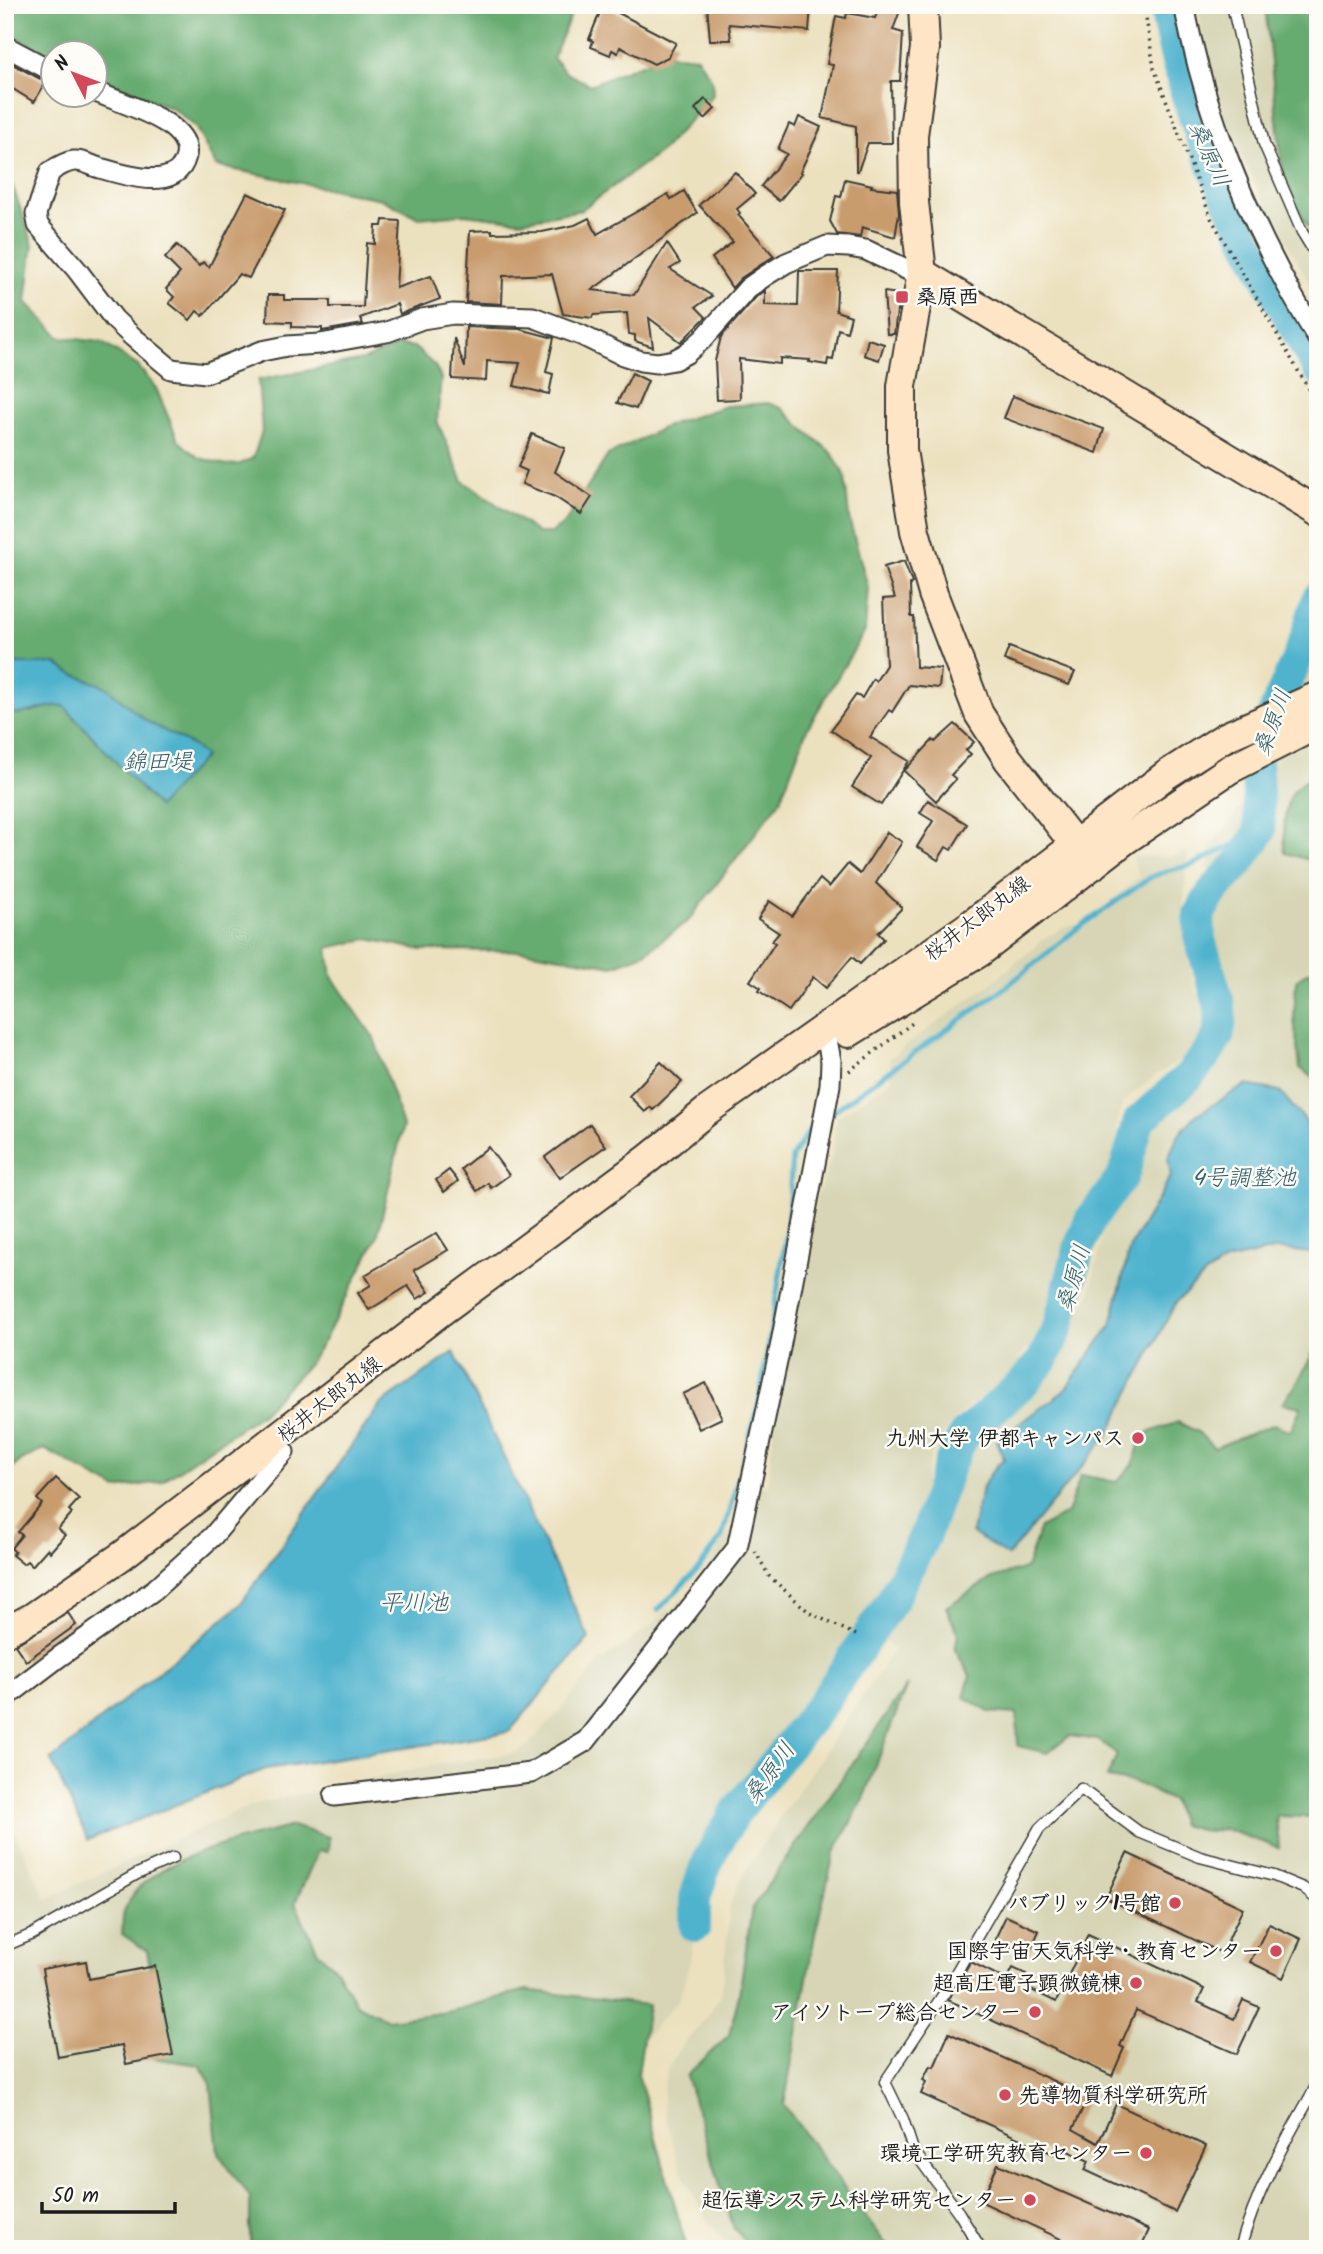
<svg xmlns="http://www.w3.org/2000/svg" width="1323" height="2254" font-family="Kalam,'Klee One',sans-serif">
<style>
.built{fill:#d7d5b5}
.forest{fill:#66ab70;stroke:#416446;stroke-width:2}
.water{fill:#4fb3ce;stroke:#366875;stroke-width:2}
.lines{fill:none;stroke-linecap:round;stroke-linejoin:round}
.stream{stroke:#4fb3ce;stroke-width:5}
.river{stroke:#4fb3ce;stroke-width:32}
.building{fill:#c99c6e}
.lane-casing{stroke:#3b3a34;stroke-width:13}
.street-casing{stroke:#3b3a34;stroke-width:23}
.secondary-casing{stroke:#3b3a34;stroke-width:32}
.path{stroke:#3b3a34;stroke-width:3.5;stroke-dasharray:2 5;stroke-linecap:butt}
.lane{stroke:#fff;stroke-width:10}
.street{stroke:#fff;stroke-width:19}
.secondary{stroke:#fee5c5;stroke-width:28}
.poi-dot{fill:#d1495b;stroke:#fdfcf7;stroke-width:2.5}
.labels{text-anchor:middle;stroke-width:5;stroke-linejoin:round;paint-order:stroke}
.poi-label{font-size:21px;font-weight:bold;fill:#1c1c1c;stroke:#fdfcf7;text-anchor:end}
.street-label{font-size:21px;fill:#1c1c1c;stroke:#fdfcf7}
.water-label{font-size:23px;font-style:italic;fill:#33606c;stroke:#fdfcf7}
</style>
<rect width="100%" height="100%" fill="#fdfcf7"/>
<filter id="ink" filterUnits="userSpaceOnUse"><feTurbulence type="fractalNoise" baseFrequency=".0143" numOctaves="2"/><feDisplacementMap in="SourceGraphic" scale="14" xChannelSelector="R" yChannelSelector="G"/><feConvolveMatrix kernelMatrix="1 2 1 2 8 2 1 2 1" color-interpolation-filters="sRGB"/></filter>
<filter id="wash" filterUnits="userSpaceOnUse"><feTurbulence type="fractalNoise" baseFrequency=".00686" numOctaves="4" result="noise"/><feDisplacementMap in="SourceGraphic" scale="28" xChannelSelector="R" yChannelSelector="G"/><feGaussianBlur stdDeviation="1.57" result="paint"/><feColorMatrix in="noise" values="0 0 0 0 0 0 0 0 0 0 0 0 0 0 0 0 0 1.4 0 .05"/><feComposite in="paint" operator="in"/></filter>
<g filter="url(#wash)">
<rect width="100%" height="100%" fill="#ece1bf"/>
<g class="built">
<path d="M 1197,5 L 1318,5 L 1318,299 L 1254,182 L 1227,126 L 1202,39 Z"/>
<path d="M 1311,638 L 1318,650 L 1318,2249 L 734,2249 L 717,2233 L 707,2218 L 683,2177 L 663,2107 L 663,2088 L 667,2071 L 677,2052 L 710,2013 L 719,1997 L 723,1979 L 730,1905 L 738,1884 L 775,1825 L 894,1650 L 879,1637 L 896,1608 L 921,1553 L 929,1530 L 939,1478 L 952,1445 L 984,1414 L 1031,1379 L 1068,1335 L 1090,1293 L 1105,1224 L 1113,1204 L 1129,1188 L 1138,1172 L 1142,1131 L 1146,1117 L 1157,1107 L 1196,1081 L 1209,1069 L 1225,1043 L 1231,1027 L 1230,1010 L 1211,969 L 1204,917 L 1210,851 L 1213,844 L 1273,766 L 1291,730 Z"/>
<path d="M 1188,851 L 1182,926 L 1186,952 L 1195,988 L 1206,1012 L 1206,1020 L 1199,1041 L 1185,1059 L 1157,1074 L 1123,1102 L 1116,1129 L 1114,1163 L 1110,1171 L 1091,1190 L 1086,1199 L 1058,1301 L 1050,1321 L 1042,1334 L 1019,1357 L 1025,1364 L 963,1411 L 945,1430 L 931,1454 L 917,1526 L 908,1554 L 864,1628 L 850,1639 L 789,1737 L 751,1791 L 753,1798 L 711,1863 L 701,1887 L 690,1962 L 679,1999 L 634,2050 L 657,2195 L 691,2249 L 5,2249 L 5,1810 L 46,1899 L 251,1805 L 425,1767 L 514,1753 L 527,1746 L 550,1722 L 600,1662 L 652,1625 L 667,1610 L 672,1610 L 682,1597 L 687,1599 L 731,1530 L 749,1485 L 768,1487 L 775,1407 L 817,1196 L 833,1153 L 836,1118 L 892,1079 L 889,1058 L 990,984 L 1048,936 L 1068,926 L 1093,923 L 1108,904 L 1139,877 L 1132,856 L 1168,857 Z"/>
</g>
<g class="forest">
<path d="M 5,5 L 575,5 L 553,58 L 566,73 L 590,85 L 666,54 L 697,57 L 712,80 L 713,95 L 663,150 L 581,210 L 521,221 L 464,214 L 419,218 L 381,199 L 216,166 L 196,128 L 175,110 L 95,75 L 94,52 L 52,52 L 52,57 L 5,31 Z"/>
<path d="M 1265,5 L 1318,5 L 1318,231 L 1307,226 L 1283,177 Z"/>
<path d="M 5,173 L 9,176 L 33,244 L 26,302 L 60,337 L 101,342 L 138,366 L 156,388 L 178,440 L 189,450 L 200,458 L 227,465 L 240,464 L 253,458 L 262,431 L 258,380 L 363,360 L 400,345 L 414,347 L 435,366 L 441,378 L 437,421 L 463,481 L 538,533 L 551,533 L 565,523 L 608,455 L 671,424 L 726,406 L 768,403 L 782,408 L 800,426 L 832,453 L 845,476 L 849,518 L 868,587 L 865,631 L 807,729 L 780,801 L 689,920 L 642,955 L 613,966 L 526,951 L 422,950 L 368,939 L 328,948 L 332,977 L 374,1038 L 403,1126 L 377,1238 L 325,1339 L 308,1365 L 262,1413 L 161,1482 L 116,1489 L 44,1449 L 18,1463 L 5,1475 L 5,711 C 25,719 42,704 64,706 L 158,807 L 193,746 L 146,721 L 106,687 L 68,672 L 57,664 L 17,664 L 5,658 Z"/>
<path d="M 1318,776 L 1318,862 L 1316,862 L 1285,853 C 1283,823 1281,784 1318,776 Z"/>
<path d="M 1318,969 L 1318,1081 L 1300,1068 L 1294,1019 L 1296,980 L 1306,973 Z"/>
<path d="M 1315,1350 L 1318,1351 L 1318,1817 L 1276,1816 L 1279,1848 L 1225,1829 L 1207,1832 L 1181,1825 L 1173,1801 L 1136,1783 L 1107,1778 L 1117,1754 L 1098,1740 L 1070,1736 L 1047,1753 L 1018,1746 L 1017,1714 L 989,1712 L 964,1697 L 970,1675 L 955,1650 L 958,1634 L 946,1607 L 992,1578 L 1026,1568 L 1040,1528 L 1067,1513 L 1081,1475 L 1116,1482 L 1133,1465 L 1142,1435 L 1178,1422 L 1198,1432 L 1214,1448 L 1274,1424 L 1290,1432 L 1301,1407 L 1282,1403 L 1294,1388 Z"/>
<path d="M 907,1685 L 863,1799 L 834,1854 L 815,1934 L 784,2105 L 889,2249 L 753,2249 L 734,2229 L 686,2076 L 729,2035 L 739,1995 L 752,1908 Z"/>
<path d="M 292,1826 L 329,1837 L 328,1852 L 318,1851 L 295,1903 L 318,1952 L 336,1969 L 356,2004 L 388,2020 L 448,2012 L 526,1990 L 648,2005 L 638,2074 L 687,2249 L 248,2249 L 250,2244 L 250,2198 L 218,2153 L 211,2084 L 200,2065 L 153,2058 L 144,1989 L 150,1966 L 147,1951 L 122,1934 C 123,1927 122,1919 124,1912 C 141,1857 244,1840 292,1826 Z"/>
</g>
<g class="water">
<path d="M 5,658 L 17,664 L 57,664 L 68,672 L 106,687 L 146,721 L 193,746 L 205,756 L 158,807 L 64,706 C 42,703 25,720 5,711 Z"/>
<path d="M 1246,1085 L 1279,1091 L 1318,1135 L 1318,1254 L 1279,1249 L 1226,1261 L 1206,1274 L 1176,1302 L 1108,1435 L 1008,1556 L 972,1533 C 977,1504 980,1479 1004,1459 L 996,1441 L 1064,1391 L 1111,1325 L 1130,1247 L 1171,1176 L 1168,1158 L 1179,1134 L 1196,1115 Z"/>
<path d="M 454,1352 L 589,1638 L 509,1732 L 266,1769 L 88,1840 L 51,1760 L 239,1606 L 380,1405 Z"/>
</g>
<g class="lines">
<g class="stream">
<path d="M 832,1112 L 1006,987 L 1074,931 L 1151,877 L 1170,870 L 1192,865 L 1260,832"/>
<path d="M 658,1610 L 701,1566 L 722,1537 L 759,1403 L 787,1231 L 792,1157 L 810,1129 L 816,1124"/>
</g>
<g class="river">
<path d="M 1165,5 C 1186,136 1253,255 1318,369"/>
<path d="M 695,1926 L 695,1898 L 704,1870 L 715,1847 L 735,1813 L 821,1705 L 892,1600 L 925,1535 L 950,1463 L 964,1435 L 1024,1382 L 1042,1361 L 1058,1328 L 1079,1248 L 1090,1220 L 1123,1176 L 1139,1121 L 1188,1077 L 1208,1053 L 1218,1036 L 1221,1020 L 1219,1003 L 1200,940 L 1199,914 L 1214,890 L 1239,863 L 1260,832 L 1256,754 L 1304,643 L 1318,598"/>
</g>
</g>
<g id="blocks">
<g class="building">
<path d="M 603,5 L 676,43 L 668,57 L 654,64 L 620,47 L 618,53 L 612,50 L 610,55 L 591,47 L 593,41 L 589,39 Z"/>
<path d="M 707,5 L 811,5 L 809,31 L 729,24 L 731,40 L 710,40 Z"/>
<path d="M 880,5 L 902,5 L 893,30 L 903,33 L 900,81 L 891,81 L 892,143 L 868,143 L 858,171 L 856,171 L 856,126 L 822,118 L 833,65 L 827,64 L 836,16 L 846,18 L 847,13 L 875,18 Z"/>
<path d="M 5,60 L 46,82 L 34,102 L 5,84 Z"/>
<path d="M 705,99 L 715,109 L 705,119 L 695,109 Z"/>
<path d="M 799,117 L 821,127 L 800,172 L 802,173 L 779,201 L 761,186 L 787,154 L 778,149 L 789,124 L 795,127 Z"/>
<path d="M 735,172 L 755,194 L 737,209 L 740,213 L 738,215 L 774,256 L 741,278 L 732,288 L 712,258 L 733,242 L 699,205 Z"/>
<path d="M 845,179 L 872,185 L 871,187 L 897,190 L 899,214 L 895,237 L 862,227 L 860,237 L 837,234 L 830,221 L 836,196 L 841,197 Z"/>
<path d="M 684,191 L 697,213 L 592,290 L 634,295 L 667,243 L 680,263 L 670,269 L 712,296 L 696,307 L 706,317 L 681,342 L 649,318 L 653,347 L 635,341 L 635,335 L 629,334 L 627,313 L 593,315 L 592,318 L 563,314 L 552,274 L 503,276 L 502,304 L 466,302 L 470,231 L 492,230 L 492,233 L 542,232 L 575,225 L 589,218 L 597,234 L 668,194 L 671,199 Z"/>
<path d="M 247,193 L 285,210 L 249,278 L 239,274 L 203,316 L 197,311 L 190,320 L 169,303 L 174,297 L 166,289 L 180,273 L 165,258 L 177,245 L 199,266 L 203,262 L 209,267 Z"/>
<path d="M 383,220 L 400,221 L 396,288 L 431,276 L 440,299 L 400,314 L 397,304 L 360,318 L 363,324 L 322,331 L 322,328 L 292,327 L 292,322 L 288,322 L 267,321 L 268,295 L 284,295 L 284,300 L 330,300 L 330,307 L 363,307 L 367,243 L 375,244 L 376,226 L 382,226 Z"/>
<path d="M 799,271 L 838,271 L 836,311 L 851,316 L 847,332 L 838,329 L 833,360 L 828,359 L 827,365 L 809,362 L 810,360 L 780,358 L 780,364 L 739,359 L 740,399 L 717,400 L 715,361 L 721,337 L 756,297 L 765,291 L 765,305 L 798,306 Z"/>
<path d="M 884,292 L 899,294 L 894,334 L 887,334 Z"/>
<path d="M 466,327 L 520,329 L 554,338 L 546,372 L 553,374 L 549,394 L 514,386 L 520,363 L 487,361 L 486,381 L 452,379 L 454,338 L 465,368 Z"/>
<path d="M 868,339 L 884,344 L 879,360 L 864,355 Z"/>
<path d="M 632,373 L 648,381 L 636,409 L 617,403 Z"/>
<path d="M 1013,396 L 1104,429 L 1097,453 L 1004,418 Z"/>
<path d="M 532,434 L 565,448 L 555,472 L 592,497 L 581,514 L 555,497 L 522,484 L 527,471 L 518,467 Z"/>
<path d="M 904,561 L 912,583 L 910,584 L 911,617 L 914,617 L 916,667 L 941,669 L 939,688 L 909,685 L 892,712 L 889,710 L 870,737 L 909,761 L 881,805 L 852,787 L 871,758 L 831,730 L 856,695 L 862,698 L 873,679 L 876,681 L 886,665 L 883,599 L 895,598 L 884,567 Z"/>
<path d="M 1009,647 L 1075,672 L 1069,685 L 1004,660 Z"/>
<path d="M 955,724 L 974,742 L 966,750 L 971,754 L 951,775 L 956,779 L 936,801 L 904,771 L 933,740 L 935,742 Z"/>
<path d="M 928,800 L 967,824 L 951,850 L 946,847 L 938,860 L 917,847 L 933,821 L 920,813 Z"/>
<path d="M 887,832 L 902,842 L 876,883 L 902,908 L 878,933 L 884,939 L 860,964 L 852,957 L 826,988 L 813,977 L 789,1011 L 759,991 L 761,988 L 750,981 L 775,943 L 772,941 L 779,933 L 758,919 L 769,901 L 792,916 L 820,879 L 829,887 L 848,864 L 860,874 Z"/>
<path d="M 661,1062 L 682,1082 L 653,1110 L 650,1107 L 645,1112 L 629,1096 Z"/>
<path d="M 590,1124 L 606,1146 L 560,1178 L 545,1157 Z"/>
<path d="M 488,1147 L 509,1175 L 491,1188 L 488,1183 L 477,1191 L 461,1169 Z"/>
<path d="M 449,1170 L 458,1181 L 444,1192 L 436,1180 Z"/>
<path d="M 437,1233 L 448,1250 L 414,1270 L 429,1292 L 417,1299 L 408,1286 L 369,1310 L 358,1293 L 371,1285 L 365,1275 Z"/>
<path d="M 706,1383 L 722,1418 L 699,1429 L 683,1394 Z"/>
<path d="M 56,1478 L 79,1499 L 69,1510 L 72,1513 L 58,1529 L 65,1535 L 50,1552 L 47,1549 L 32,1566 L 27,1561 L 23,1564 L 12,1555 L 15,1552 L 11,1548 L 22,1535 L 18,1532 L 42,1504 L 37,1499 Z"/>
<path d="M 68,1613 L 76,1625 L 26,1661 L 15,1645 Z"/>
<path d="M 1127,1853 L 1243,1908 L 1222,1953 L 1106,1898 Z"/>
<path d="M 1006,1916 L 1039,1931 L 1028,1955 L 995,1939 Z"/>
<path d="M 1269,1924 L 1301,1939 L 1283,1978 L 1250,1962 Z"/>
<path d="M 1088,1934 L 1204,1989 L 1198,2002 L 1234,2019 L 1243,2000 L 1259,2007 L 1237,2054 L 1136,2010 L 1120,2046 L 1124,2048 L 1112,2076 L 948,2000 L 971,1962 L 1007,1980 L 1013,1968 L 1026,1974 L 1021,1985 L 1056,2002 Z"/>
<path d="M 86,1961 L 89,1979 L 155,1966 L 173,2055 L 126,2064 L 122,2045 L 58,2057 L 42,1969 Z"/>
<path d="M 949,2033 L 1088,2097 L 1073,2129 L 1098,2143 L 1116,2104 L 1206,2146 L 1175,2212 L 1085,2170 L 1089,2161 L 1064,2149 L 1060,2157 L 921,2094 L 926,2082 L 923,2080 L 930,2066 L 934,2067 Z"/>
<path d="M 998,2164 L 1149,2230 L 1140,2249 L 1082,2249 L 984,2203 L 982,2199 Z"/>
</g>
</g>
</g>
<g filter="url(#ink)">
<use href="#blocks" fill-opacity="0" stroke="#3b3a34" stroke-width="2"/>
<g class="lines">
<defs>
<g id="lane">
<path d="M 1232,5 L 1264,144 L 1302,232 L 1318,258"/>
<path d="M 5,1946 L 33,1934 L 137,1874 L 173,1858"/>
<path d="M 981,2249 L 959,2213 L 913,2150 L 903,2119 L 885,2082 L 945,1992 L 1039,1829 L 1081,1789 L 1139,1832 L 1200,1857 L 1274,1876 L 1303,1888 L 1318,1900"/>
<path d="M 1240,2249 C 1256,2190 1288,2136 1318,2083"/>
</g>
<g id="street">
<path d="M 1184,5 C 1207,125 1254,235 1318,339"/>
<path d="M 5,46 L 52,71"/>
<path d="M 94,91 C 118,103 193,121 186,156 C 178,193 124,175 100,168 C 92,166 83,160 74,161 C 65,162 57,167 50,172 L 36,214 L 38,225 L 77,270 L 114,319 L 133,337 L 171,369 L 206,373 L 262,351 L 287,346 L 320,344 L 387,332 L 422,319 L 453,314 L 533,317 L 581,335 L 620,354 L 641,361 L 657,363 L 674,360 L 687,353 L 704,338 L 748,288 L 765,276 L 786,263 L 827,246 L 848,247 L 866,250 L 910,271 L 922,273"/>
<path d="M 5,1698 L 59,1657 L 154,1590 L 213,1536 L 284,1452 L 279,1438"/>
<path d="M 334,1796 L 531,1773 L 586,1741 L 737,1548 L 780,1348 L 830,1085 L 831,1061 L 825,1029"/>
</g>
<g id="secondary">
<path d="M 923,5 L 925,48 L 913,135 L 914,202 L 922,273 L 902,386 L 902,450 L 915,531 L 933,594 L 979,714 L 1008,759 L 1092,866"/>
<path d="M 922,273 L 1318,512"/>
<path d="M 848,1033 L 980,952 L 1125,840 L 1230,769 L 1318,724"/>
<path d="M 5,1632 L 33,1617 L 123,1555 L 443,1310 L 648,1159 L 708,1110 L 973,923 L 1166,775 L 1225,737 L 1318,696"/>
</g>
</defs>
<use href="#lane" class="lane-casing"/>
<use href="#street" class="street-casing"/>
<use href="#secondary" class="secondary-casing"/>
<g class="path">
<path d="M 1144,5 L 1154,68 L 1211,218 L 1317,404 L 1318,417"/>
<path d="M 849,1071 L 915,1021"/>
<path d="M 755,1551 L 769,1576 L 810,1613 L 856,1635"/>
</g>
<use href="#lane" class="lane"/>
<use href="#street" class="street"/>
<use href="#secondary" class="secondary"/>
</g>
</g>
<g class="poi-dot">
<rect x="895" y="290" width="14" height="14" rx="3.5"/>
<circle cx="1138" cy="1438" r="7"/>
<circle cx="1175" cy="1903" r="7"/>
<circle cx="1276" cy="1951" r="7"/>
<circle cx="1136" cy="1983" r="7"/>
<circle cx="1035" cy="2012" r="7"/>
<circle cx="1005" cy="2095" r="7"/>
<circle cx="1146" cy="2153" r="7"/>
<circle cx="1030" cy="2200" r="7"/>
</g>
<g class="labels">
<g class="poi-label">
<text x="916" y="304" text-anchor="start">桑原西</text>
<text x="1124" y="1445">九州大学 伊都キャンパス</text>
<text x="1161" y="1910">パブリック1号館</text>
<text x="1262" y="1958">国際宇宙天気科学・教育センター</text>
<text x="1122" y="1990">超高圧電子顕微鏡棟</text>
<text x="1021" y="2019">アイソトープ総合センター</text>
<text x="1019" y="2102" text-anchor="start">先導物質科学研究所</text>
<text x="1132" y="2160">環境工学研究教育センター</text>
<text x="1016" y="2207">超伝導システム科学研究センター</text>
</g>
<g class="street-label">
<text transform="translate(977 918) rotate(-37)" y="7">桜井太郎丸線</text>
<text transform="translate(329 1399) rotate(-38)" y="7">桜井太郎丸線</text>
</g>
<g class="water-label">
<text transform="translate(1210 154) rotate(66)" y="8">桑原川</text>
<text transform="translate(1272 722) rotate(-70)" y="8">桑原川</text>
<text x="158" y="769">錦田堤</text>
<text x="1244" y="1185">4号調整池</text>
<text transform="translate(1073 1278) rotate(-74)" y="8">桑原川</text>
<text x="414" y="1610">平川池</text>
<text transform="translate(769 1772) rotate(-54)" y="8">桑原川</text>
</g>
</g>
<rect width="1323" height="2254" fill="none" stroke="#fdfcf7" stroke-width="28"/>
<g transform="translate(74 74) rotate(312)"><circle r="33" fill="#fdfcf7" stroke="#a3a29f" stroke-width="2"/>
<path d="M0-5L12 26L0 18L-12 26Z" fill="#d1495b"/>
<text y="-10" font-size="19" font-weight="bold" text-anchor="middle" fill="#1c1c1c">N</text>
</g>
<path d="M42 2202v10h133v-10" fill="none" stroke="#1c1c1c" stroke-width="3.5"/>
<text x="52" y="2202" font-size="21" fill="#1c1c1c" stroke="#fdfcf7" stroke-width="5" paint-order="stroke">50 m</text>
</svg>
